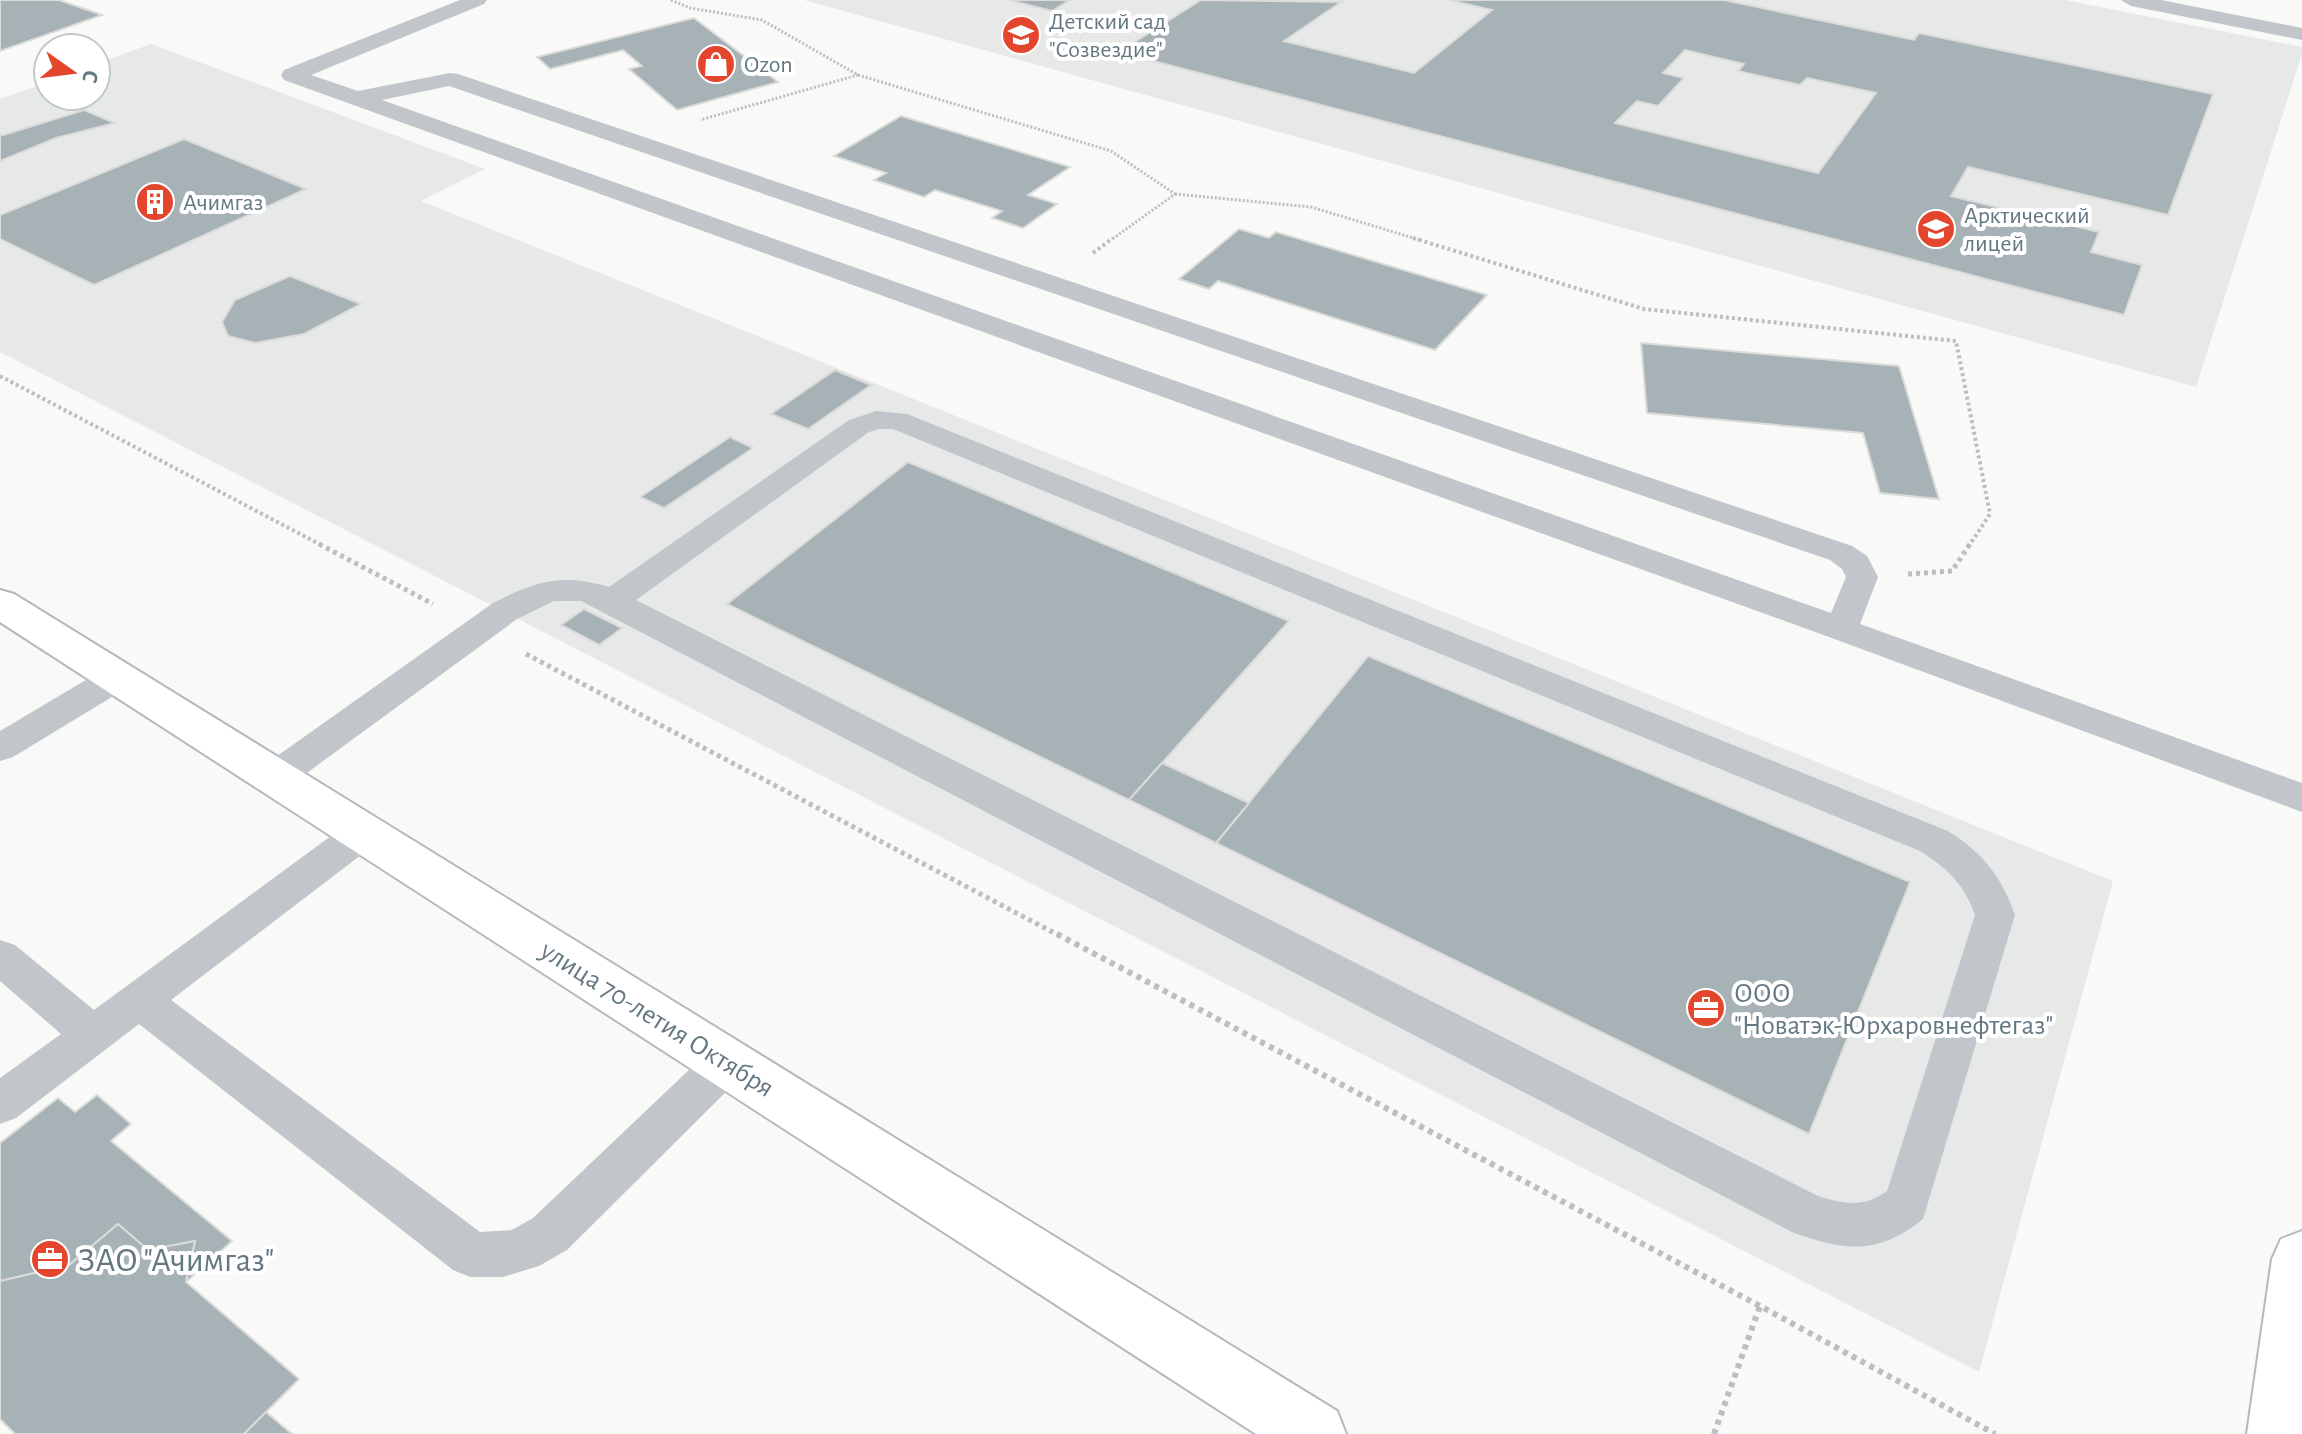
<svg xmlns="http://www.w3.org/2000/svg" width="2302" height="1434" font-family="'Alegreya Sans',sans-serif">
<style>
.built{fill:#e7e9e8}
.building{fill:#a7b2b6;stroke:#dbdbd9;stroke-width:2;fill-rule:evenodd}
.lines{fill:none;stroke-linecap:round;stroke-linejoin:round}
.secondary-casing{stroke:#b2babe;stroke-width:4}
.path-far3{stroke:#babfc1;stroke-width:3;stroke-dasharray:2 2;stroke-linecap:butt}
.path-far2{stroke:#babfc1;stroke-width:4;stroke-dasharray:3 3;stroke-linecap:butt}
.path-far1{stroke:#babfc1;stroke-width:5;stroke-dasharray:4 4;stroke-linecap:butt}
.path{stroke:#babfc1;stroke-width:6;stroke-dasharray:5 5;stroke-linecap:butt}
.lane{fill:#c0c6c9;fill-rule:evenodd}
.secondary{fill:#fff;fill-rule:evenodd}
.labels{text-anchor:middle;stroke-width:8;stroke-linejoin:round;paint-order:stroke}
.far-poi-label{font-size:24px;fill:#647882;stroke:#fff;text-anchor:start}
.poi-label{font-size:28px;fill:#647882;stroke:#fff;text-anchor:start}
.street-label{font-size:28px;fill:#647882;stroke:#fff}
.near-poi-label{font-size:34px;fill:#647882;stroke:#fff;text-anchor:start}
</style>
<rect width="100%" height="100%" fill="#f9f9f7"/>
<g class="built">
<path d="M 804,0 L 2065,0 L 2302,47 L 2302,54 L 2196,387 Z"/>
<path d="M 151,44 L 485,169 L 421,201 L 2113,881 L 1979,1372 L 0,352 L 0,99 L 48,82 L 48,96 L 96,96 L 96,64 Z"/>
</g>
<g class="building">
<path d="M 0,0 L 59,0 L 102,15 L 0,51 Z"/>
<path d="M 1009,0 L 1070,0 L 1052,11 Z"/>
<path d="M 1201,0 L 1341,2 L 1284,41 L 1414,73 L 1492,10 L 1449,0 L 1724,0 L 1914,40 L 1919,33 L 2213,94 L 2168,215 L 1968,167 L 1951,196 L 2099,232 L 2091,252 L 2142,265 L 2124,315 L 1119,52 ZM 1685,50 L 1744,64 L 1738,71 L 1800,85 L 1807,78 L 1876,93 L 1818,173 L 1615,123 L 1637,101 L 1658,106 L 1684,78 L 1663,73 Z"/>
<path d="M 694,18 L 778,82 L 677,110 L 629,69 L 642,66 L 623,50 L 550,69 L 537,57 Z"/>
<path d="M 84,110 L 115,123 L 56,138 L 0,161 L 0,136 Z"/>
<path d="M 901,116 L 1070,167 L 1028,195 L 1057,204 L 1023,228 L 992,218 L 1002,211 L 935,190 L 924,197 L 874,180 L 886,173 L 834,156 Z"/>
<path d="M 184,139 L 306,189 L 94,285 L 0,239 L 0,215 Z"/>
<path d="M 1239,229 L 1269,238 L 1276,232 L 1487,295 L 1435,350 L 1218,281 L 1209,289 L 1179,279 Z"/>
<path d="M 290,276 L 361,304 L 304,334 L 255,343 L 228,336 L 222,322 L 235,300 Z"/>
<path d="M 1641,343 L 1899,366 L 1939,499 L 1880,493 L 1863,433 L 1647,413 Z"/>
<path d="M 835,370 L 871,385 L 808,429 L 771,414 Z"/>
<path d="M 730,437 L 753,448 L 664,508 L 640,497 Z"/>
<path d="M 908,462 L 1289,621 L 1129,800 L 727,604 Z"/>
<path d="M 584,609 L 622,628 L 599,645 L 561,625 Z"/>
<path d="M 1368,656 L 1910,882 L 1809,1134 L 1216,843 Z"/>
<path d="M 1162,763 L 1249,803 L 1216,843 L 1129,800 Z"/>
<path d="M 97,1095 L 131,1124 L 111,1141 L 232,1241 L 186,1282 L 195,1241 L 148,1250 L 118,1224 L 69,1265 L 0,1281 L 0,1143 L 58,1098 L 75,1112 Z"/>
<path d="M 118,1224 L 148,1250 L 195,1241 L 186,1282 L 299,1379 L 244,1434 L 15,1434 L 0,1419 L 0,1281 L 69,1265 Z"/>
<path d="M 266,1412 L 292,1434 L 244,1434 Z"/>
</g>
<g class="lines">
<defs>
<g id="secondary">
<path d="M 0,590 L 14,594 L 1337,1411 L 1346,1434 L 1256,1434 L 0,622 Z"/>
<path d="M 2302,1231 L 2302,1434 L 2247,1434 L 2272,1259 L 2281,1239 Z"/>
</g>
</defs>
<use href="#secondary" class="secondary-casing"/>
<g class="path-far3">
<path d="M 671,0 L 690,8 L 762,20 L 858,75 L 700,120"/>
<path d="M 858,75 L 1111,151 L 1175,194 L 1111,240"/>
<path d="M 1175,194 L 1311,207 L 1420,240"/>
</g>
<g class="path-far2">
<path d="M 1413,238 L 1644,309 L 1956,341 L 1990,514 L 1969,546"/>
<path d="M 1093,253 L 1113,238"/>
<path d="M 0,376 L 323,546"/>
</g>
<g class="path-far1">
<path d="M 319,544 L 433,604"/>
<path d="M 1908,574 L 1952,571 L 1970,544"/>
<path d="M 526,654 L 1060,936"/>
</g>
<g class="path">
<path d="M 1057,934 L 1760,1306 L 1995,1434"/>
<path d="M 1714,1434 L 1760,1306"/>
</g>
<g class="lane">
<path d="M 460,0 L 487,0 L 484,4 L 311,75 L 358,91 L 450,73 L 458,74 L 1852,546 L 1867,556 L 1878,577 L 1860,624 L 2302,783 L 2302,812 L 1829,637 L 284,80 L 281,75 L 284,70 ZM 449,86 L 1830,560 L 1842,569 L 1846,577 L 1831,613 L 382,100 Z"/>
<path d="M 2121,0 L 2161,0 L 2302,28 L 2302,40 L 2131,6 Z"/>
<path d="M 876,411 L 907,414 L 1948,831 C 1983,853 2001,876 2015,915 L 1923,1219 C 1877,1256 1844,1251 1792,1232 L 581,601 L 554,601 L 517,619 L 289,786 L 276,790 L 263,786 L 257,776 L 263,766 L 493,603 C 536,581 562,573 609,587 L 849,420 ZM 879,429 L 893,429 L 1920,851 C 1948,869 1964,884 1975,915 L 1887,1191 C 1864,1208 1844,1204 1818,1196 L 636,600 L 869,432 Z"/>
<path d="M 118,665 L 130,668 L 136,677 L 130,686 L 13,757 L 0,761 L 0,731 L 106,668 Z"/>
<path d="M 364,817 L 378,822 L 383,832 L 378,842 L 171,1000 L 480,1232 L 512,1230 L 533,1218 L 711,1049 L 727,1043 L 743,1049 L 749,1062 L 743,1075 L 567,1250 L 539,1266 L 503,1277 L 470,1277 L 453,1270 L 139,1024 L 16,1118 L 0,1124 L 0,1078 L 61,1034 L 0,981 L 0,940 L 15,945 L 94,1010 L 350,822 Z"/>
</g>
<use href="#secondary" class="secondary"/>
</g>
<defs>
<symbol id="school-disc" viewBox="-11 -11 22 22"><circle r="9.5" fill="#e4452d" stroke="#fff"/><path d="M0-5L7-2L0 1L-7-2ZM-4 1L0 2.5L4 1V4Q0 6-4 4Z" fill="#fff"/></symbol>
<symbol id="shop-disc" viewBox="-11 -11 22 22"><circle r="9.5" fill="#e4452d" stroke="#fff"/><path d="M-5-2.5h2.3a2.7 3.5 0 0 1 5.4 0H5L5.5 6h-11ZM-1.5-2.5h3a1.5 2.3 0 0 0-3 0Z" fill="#fff"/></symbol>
<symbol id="building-disc" viewBox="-11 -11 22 22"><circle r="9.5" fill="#e4452d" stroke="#fff"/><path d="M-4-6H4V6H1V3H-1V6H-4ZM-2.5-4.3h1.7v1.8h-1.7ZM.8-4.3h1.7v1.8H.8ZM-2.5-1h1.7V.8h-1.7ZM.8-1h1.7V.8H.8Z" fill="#fff"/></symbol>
<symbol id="office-disc" viewBox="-11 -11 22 22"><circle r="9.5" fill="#e4452d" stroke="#fff"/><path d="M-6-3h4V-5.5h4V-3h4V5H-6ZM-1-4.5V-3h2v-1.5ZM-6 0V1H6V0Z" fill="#fff"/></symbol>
</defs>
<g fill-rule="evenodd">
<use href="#school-disc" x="999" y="13" width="44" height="44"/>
<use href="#shop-disc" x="694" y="42" width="44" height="44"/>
<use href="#building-disc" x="133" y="180" width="44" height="44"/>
<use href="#school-disc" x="1914" y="207" width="44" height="44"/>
<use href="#office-disc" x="1684" y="986" width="44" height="44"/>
<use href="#office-disc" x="28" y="1237" width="44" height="44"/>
</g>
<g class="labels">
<g class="far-poi-label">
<text x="1049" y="29">Детский сад<tspan x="1049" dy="28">"Созвездие"</tspan></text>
<text x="744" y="72">Ozon</text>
<text x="183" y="210">Ачимгаз</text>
<text x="1964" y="223">Арктический<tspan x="1964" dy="28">лицей</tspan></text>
</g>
<g class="poi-label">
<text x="1734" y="1002">ООО<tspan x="1734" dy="32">"Новатэк-Юрхаровнефтегаз"</tspan></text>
</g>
<g class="street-label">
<text transform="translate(658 1018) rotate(32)" y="10">улица 70-летия Октября</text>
</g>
<g class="near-poi-label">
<text x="78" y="1271">ЗАО "Ачимгаз"</text>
</g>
</g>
<g transform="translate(72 72) rotate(104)"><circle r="38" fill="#ffffff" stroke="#c1c9cd" stroke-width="2"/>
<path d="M0-6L14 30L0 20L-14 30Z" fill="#e4452d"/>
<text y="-12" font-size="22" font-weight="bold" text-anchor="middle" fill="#647882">С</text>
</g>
</svg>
